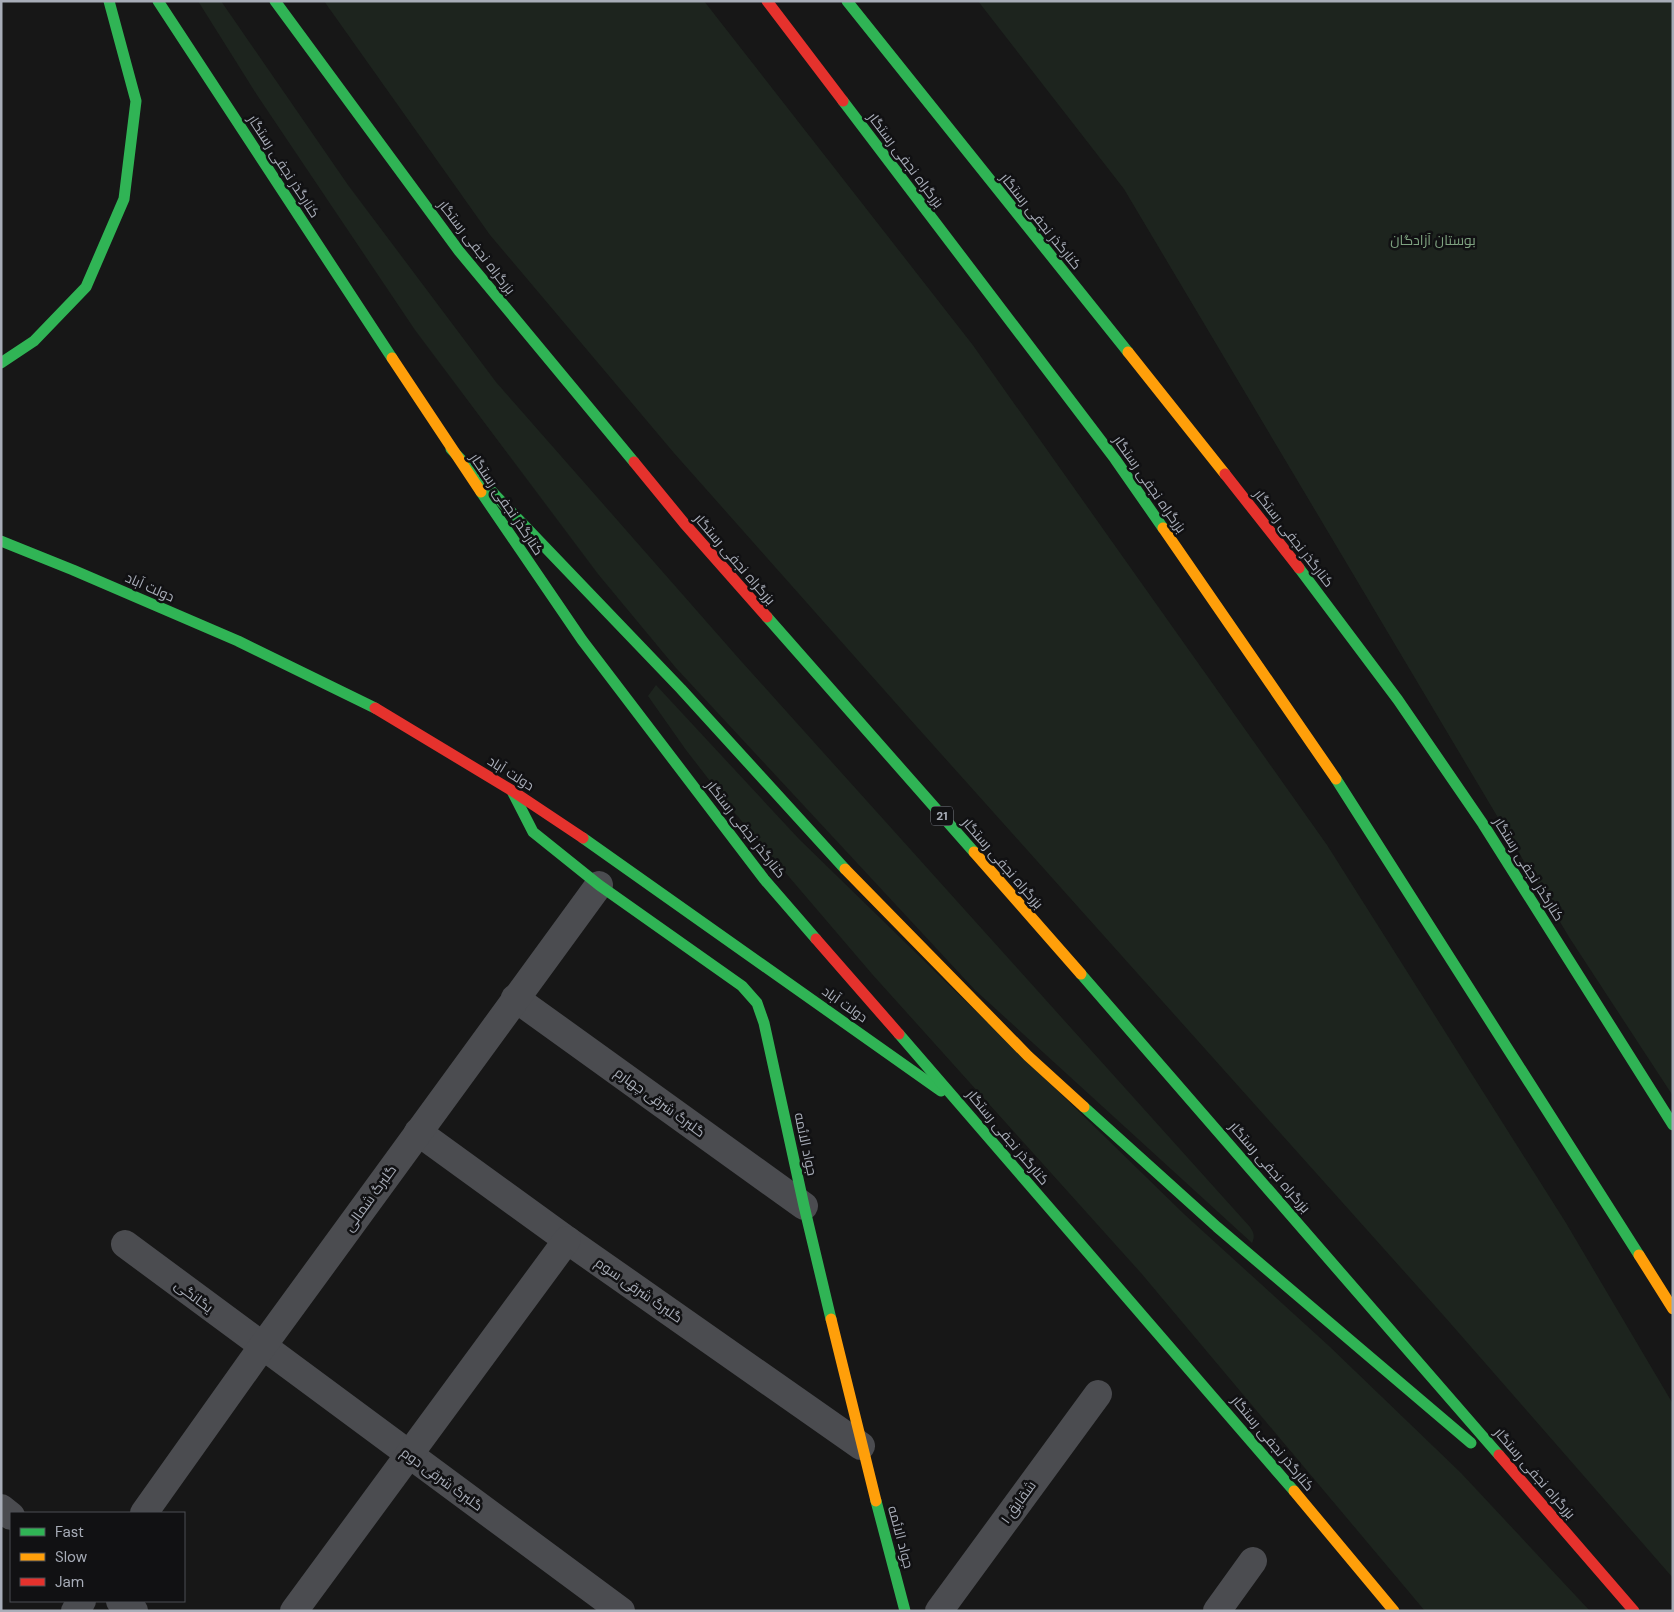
<svg xmlns="http://www.w3.org/2000/svg" width="1674" height="1612" font-family="'DM Sans',Cairo,sans-serif">
<style>
.green{fill:#1d241e}
.lines{fill:none;stroke-linecap:round;stroke-linejoin:round}
.street{stroke:#4b4c50;stroke-width:28}
.fast{stroke:#30b455;stroke-width:11}
.slow{stroke:#ff9f0a;stroke-width:11}
.jam{stroke:#e5322d;stroke-width:11}
.labels{text-anchor:middle;stroke-width:5;stroke-linejoin:round;paint-order:stroke}
.shield{fill:#111113;stroke:#7b7e86;stroke-width:1}
.shield-label{font-size:12px;font-weight:bold;fill:#a8adb8}
.street-label{font-size:14px;fill:#a8adb8;stroke:#111113}
.park-label{font-size:14px;fill:#7fa381;stroke:#111113}
</style>
<rect width="100%" height="100%" fill="#171717"/>
<g class="green">
<path d="M 198,1 L 221,1 L 348,185 L 496,382 L 741,661 L 1250,1227 C 1254,1233 1255,1236 1252,1243 L 975,990 L 676,668 L 598,574 L 415,330 L 257,95 Z"/>
<path d="M 324,1 L 704,1 L 972,344 L 1327,845 L 1566,1223 L 1673,1404 L 1673,1578 L 1444,1316 L 909,718 L 674,453 L 490,235 Z"/>
<path d="M 978,1 L 1673,1 L 1673,1096 L 1569,937 L 1124,189 Z"/>
<path d="M 656,685 L 799,839 L 1184,1214 L 1329,1346 L 1461,1473 L 1590,1611 L 1425,1611 L 1141,1273 L 872,974 L 790,878 L 734,812 L 686,750 L 648,696 Z"/>
</g>
<g class="lines">
<g class="street">
<path d="M 515,998 L 804,1206"/>
<path d="M 418,1132 L 567,1240 L 861,1446"/>
<path d="M 125,1244 L 621,1611"/>
<path d="M 1,1508 L 11,1516"/>
<path d="M 144,1513 L 262,1347 L 599,885"/>
<path d="M 120,1601 L 134,1611"/>
<path d="M 75,1611 L 82,1601"/>
<path d="M 294,1611 L 567,1240"/>
<path d="M 939,1611 L 1098,1394"/>
<path d="M 1217,1611 L 1253,1561"/>
</g>
<g class="fast">
<path d="M 158,1 L 392,358"/>
<path d="M 275,1 L 459,251 L 634,462"/>
<path d="M 847,1 L 1128,352"/>
<path d="M 843,101 L 1115,459 L 1163,528"/>
<path d="M 1,363 L 34,341 L 86,287 L 124,199 L 136,101 L 109,1"/>
<path d="M 451,449 L 681,689 L 845,869"/>
<path d="M 481,492 L 582,640 L 764,879 L 816,939"/>
<path d="M 1,541 L 73,570 L 238,641 L 375,708"/>
<path d="M 1299,568 L 1398,700 L 1483,824 L 1673,1125"/>
<path d="M 767,617 L 974,852"/>
<path d="M 1336,779 L 1639,1255"/>
<path d="M 512,791 L 533,832 L 599,885 L 742,986 L 757,1003 L 764,1023 L 804,1206 L 831,1319"/>
<path d="M 583,838 L 941,1091"/>
<path d="M 1081,974 L 1499,1455"/>
<path d="M 899,1034 L 1294,1491"/>
<path d="M 1084,1107 L 1217,1227 L 1471,1443"/>
<path d="M 876,1501 L 905,1611"/>
</g>
<g class="slow">
<path d="M 1128,352 L 1225,474"/>
<path d="M 392,358 L 481,492"/>
<path d="M 1163,528 L 1336,779"/>
<path d="M 974,852 L 1081,974"/>
<path d="M 845,869 L 1028,1056 L 1084,1107"/>
<path d="M 1639,1255 L 1673,1309"/>
<path d="M 831,1319 L 876,1501"/>
<path d="M 1294,1491 L 1394,1611"/>
</g>
<g class="jam">
<path d="M 767,1 L 843,101"/>
<path d="M 634,462 L 684,523 L 767,617"/>
<path d="M 1225,474 L 1299,568"/>
<path d="M 375,708 L 511,790 L 583,838"/>
<path d="M 816,939 L 899,1034"/>
<path d="M 1499,1455 L 1634,1611"/>
</g>
</g>
<g class="labels">
<rect class="shield" x="931" y="806.5" width="22" height="19" rx="4"/>
<g class="shield-label">
<text x="942" y="820">21</text>
</g>
<g class="street-label">
<text transform="translate(906 160) rotate(53)" y="5">بزرگراه نجفی رستگار</text>
<text transform="translate(284 166) rotate(57)" y="5">کنارگذر نجفی رستگار</text>
<text transform="translate(1041 221) rotate(51)" y="5">کنارگذر نجفی رستگار</text>
<text transform="translate(477 247) rotate(52)" y="5">بزرگراه نجفی رستگار</text>
<text transform="translate(1150 484) rotate(55)" y="5">بزرگراه نجفی رستگار</text>
<text transform="translate(507 504) rotate(56)" y="5">کنارگذر نجفی رستگار</text>
<text transform="translate(1294 538) rotate(52)" y="5">کنارگذر نجفی رستگار</text>
<text transform="translate(735 559) rotate(49)" y="5">بزرگراه نجفی رستگار</text>
<text transform="translate(150 587) rotate(24)" y="5">دولت آباد</text>
<text transform="translate(511 773) rotate(32)" y="5">دولت آباد</text>
<text transform="translate(746 829) rotate(52)" y="5">کنارگذر نجفی رستگار</text>
<text transform="translate(1003 863) rotate(49)" y="5">بزرگراه نجفی رستگار</text>
<text transform="translate(1529 869) rotate(58)" y="5">کنارگذر نجفی رستگار</text>
<text transform="translate(845 1004) rotate(35)" y="5">دولت آباد</text>
<text transform="translate(660 1102) rotate(36)" y="5">گلبرگ شرقی چهارم</text>
<text transform="translate(1008 1137) rotate(50)" y="5">کنارگذر نجفی رستگار</text>
<text transform="translate(806 1144) rotate(78)" y="5">جواد الائمه</text>
<text transform="translate(1270 1167) rotate(49)" y="5">بزرگراه نجفی رستگار</text>
<text transform="translate(370 1198) rotate(-54)" y="5">گلبرگ شمالی</text>
<text transform="translate(639 1290) rotate(35)" y="5">گلبرگ شرقی سوم</text>
<text transform="translate(194 1296) rotate(37)" y="5">یگانگی</text>
<text transform="translate(1273 1443) rotate(50)" y="5">کنارگذر نجفی رستگار</text>
<text transform="translate(1535 1473) rotate(49)" y="5">بزرگراه نجفی رستگار</text>
<text transform="translate(442 1479) rotate(36)" y="5">گلبرگ شرقی دوم</text>
<text transform="translate(1018 1502) rotate(-54)" y="5">شقایق ۱</text>
<text transform="translate(901 1537) rotate(75)" y="5">جواد الائمه</text>
</g>
<g class="park-label">
<text x="1433" y="245">بوستان آزادگان</text>
</g>
</g>
<rect width="1674" height="1612" fill="none" stroke="#a8adb8" stroke-width="5"/>
<rect x="10" y="1512" width="175" height="90" fill="#111113" stroke="#4d4f55"/>
<rect x="20" y="1528" width="25" height="8" fill="#30b455" stroke="#4d4f55"/>
<text x="55" y="1537" font-size="15" fill="#a8adb8">Fast</text>
<rect x="20" y="1553" width="25" height="8" fill="#ff9f0a" stroke="#4d4f55"/>
<text x="55" y="1562" font-size="15" fill="#a8adb8">Slow</text>
<rect x="20" y="1578" width="25" height="8" fill="#e5322d" stroke="#4d4f55"/>
<text x="55" y="1587" font-size="15" fill="#a8adb8">Jam</text>
</svg>
